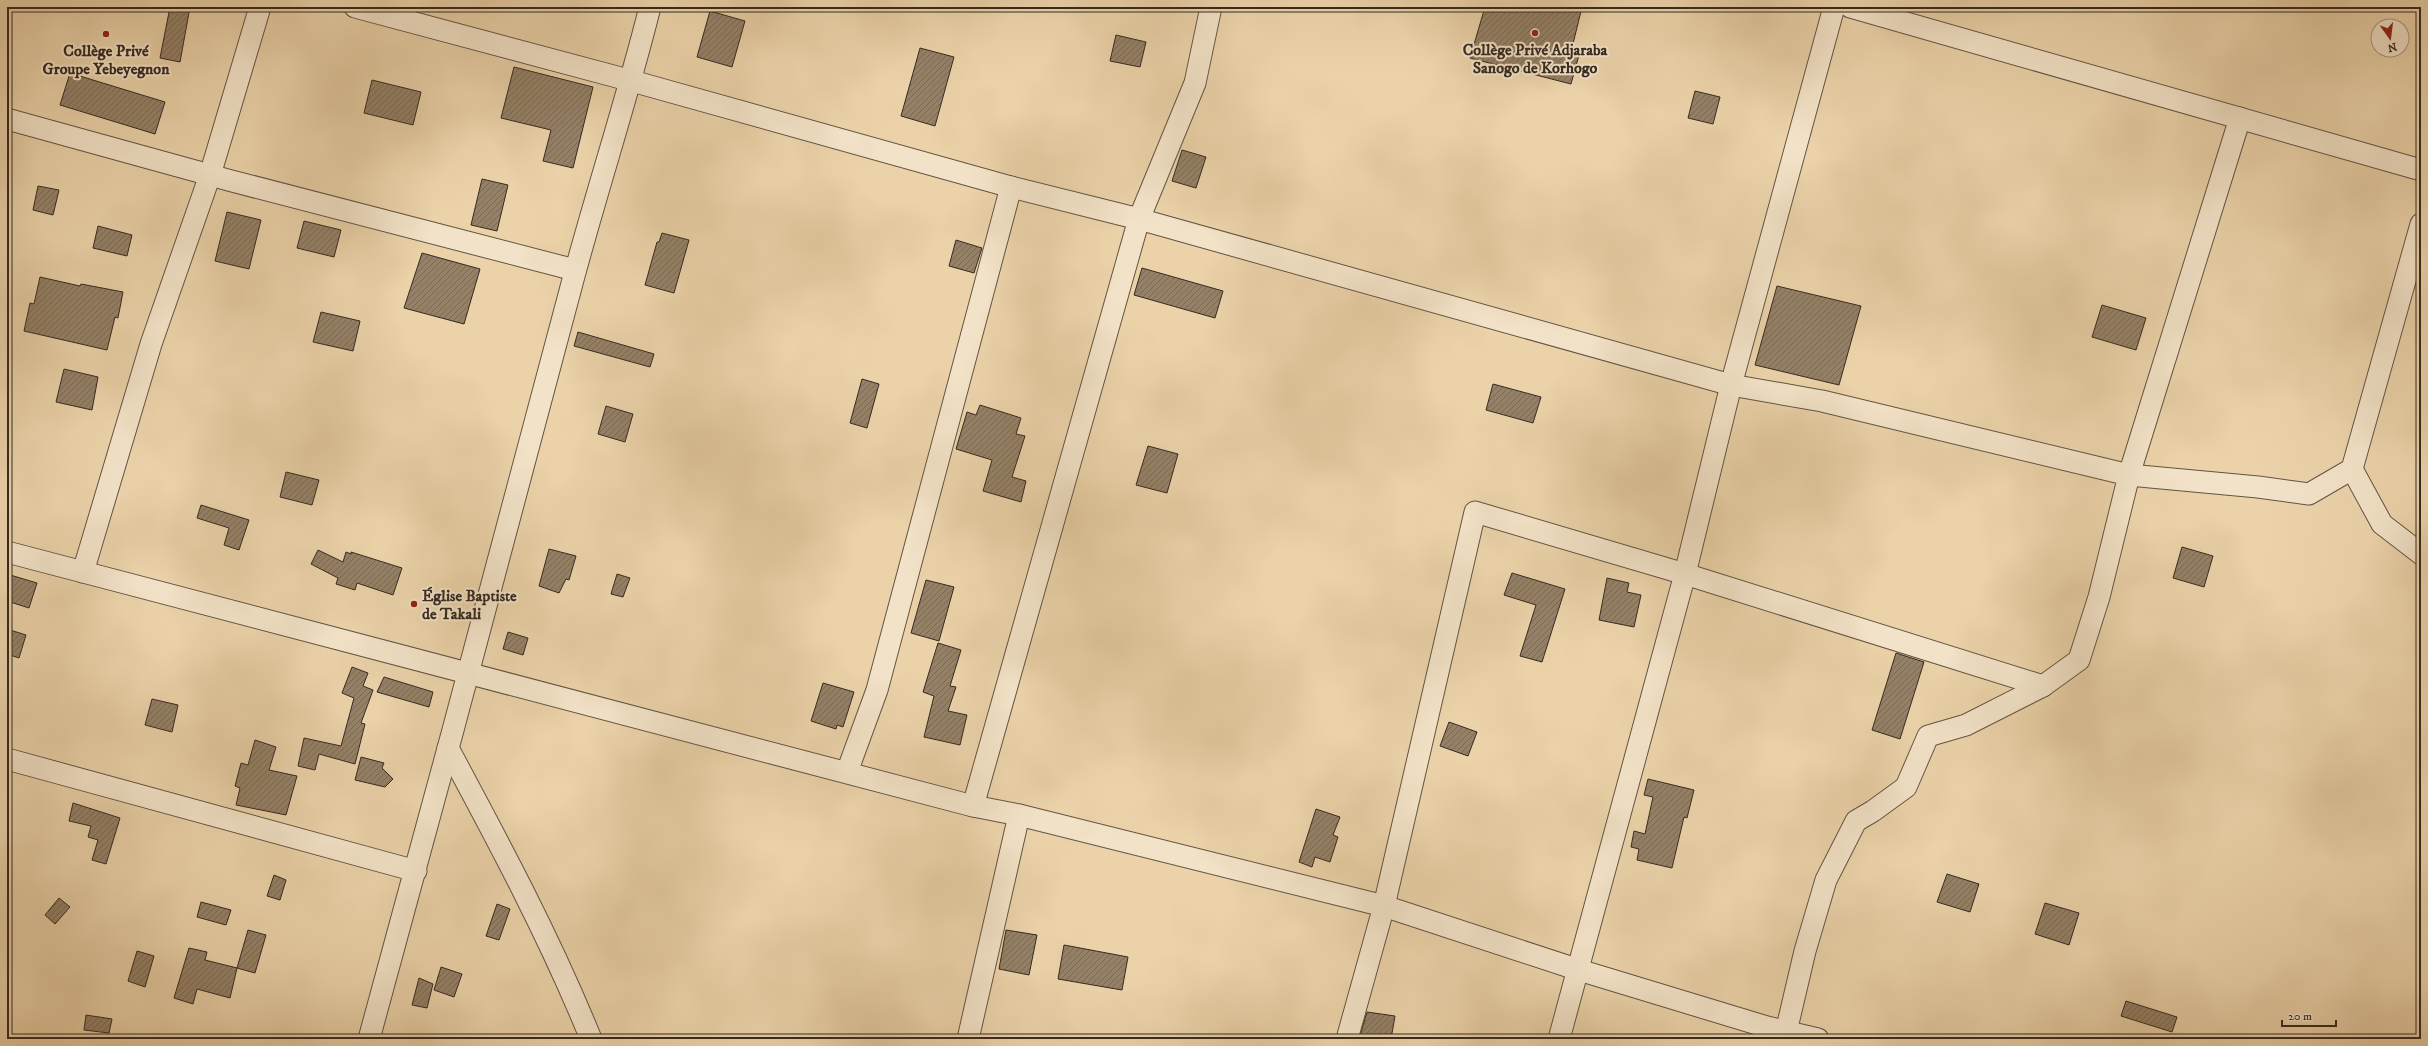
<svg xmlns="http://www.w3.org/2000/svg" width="2428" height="1046" font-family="'IM FELL DW Pica',serif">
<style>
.building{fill:url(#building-hatch);stroke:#362a21}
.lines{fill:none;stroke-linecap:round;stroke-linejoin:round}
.street-casing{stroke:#635443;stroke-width:23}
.street{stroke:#f2e2c7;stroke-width:21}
.poi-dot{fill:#8f2418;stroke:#f2e2c7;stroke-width:1.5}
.labels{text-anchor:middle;stroke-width:4;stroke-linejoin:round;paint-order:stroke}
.poi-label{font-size:16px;font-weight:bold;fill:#362a21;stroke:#f2e2c7}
</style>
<defs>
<pattern id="building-hatch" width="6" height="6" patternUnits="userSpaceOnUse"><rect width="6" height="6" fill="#948168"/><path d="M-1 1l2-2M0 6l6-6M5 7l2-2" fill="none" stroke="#7a6a55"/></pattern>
</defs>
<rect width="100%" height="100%" fill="#ebd2a9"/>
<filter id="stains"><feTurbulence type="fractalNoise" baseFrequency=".005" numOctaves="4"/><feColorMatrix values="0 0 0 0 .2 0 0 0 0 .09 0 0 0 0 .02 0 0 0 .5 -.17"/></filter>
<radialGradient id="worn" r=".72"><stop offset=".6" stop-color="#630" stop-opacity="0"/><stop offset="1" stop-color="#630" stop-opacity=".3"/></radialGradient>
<g class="building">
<path d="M 170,7 L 190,7 L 180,62 L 160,58 Z"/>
<path d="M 1485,7 L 1582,7 L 1571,52 L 1579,55 L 1571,84 L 1470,58 Z"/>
<path d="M 710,11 L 745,21 L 732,67 L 697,57 Z"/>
<path d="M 1116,35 L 1146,42 L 1140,67 L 1110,61 Z"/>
<path d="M 920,48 L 954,57 L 935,126 L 901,116 Z"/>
<path d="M 514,67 L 593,87 L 573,168 L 543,161 L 551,130 L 501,118 Z"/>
<path d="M 70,73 L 165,102 L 155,134 L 60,105 Z"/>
<path d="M 372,80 L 421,92 L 413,125 L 364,113 Z"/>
<path d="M 1695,91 L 1720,97 L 1713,124 L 1688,118 Z"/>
<path d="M 1182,150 L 1206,157 L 1196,188 L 1172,181 Z"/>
<path d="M 482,179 L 508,185 L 497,231 L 471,225 Z"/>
<path d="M 38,186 L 59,190 L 53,215 L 33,210 Z"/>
<path d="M 227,212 L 261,220 L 249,269 L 215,261 Z"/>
<path d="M 304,221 L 341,230 L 334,257 L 297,248 Z"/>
<path d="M 98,226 L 132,235 L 127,256 L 93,248 Z"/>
<path d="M 662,233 L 689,240 L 674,293 L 645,285 L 657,242 L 659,242 Z"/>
<path d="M 956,240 L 982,248 L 974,273 L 949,266 Z"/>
<path d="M 422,253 L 480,269 L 464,324 L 404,308 Z"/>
<path d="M 1142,268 L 1223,291 L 1215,318 L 1134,295 Z"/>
<path d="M 40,277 L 80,286 L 81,284 L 123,292 L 118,318 L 115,317 L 107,350 L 24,331 L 30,303 L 34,304 Z"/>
<path d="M 1777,286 L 1861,306 L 1839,385 L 1755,365 Z"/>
<path d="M 2102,305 L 2146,318 L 2136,350 L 2092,337 Z"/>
<path d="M 321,312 L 360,321 L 353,351 L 313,342 Z"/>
<path d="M 578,332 L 654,354 L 650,367 L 574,346 Z"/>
<path d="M 64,369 L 98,377 L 92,410 L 56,402 Z"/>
<path d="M 862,379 L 879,384 L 867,428 L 850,423 Z"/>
<path d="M 1493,384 L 1541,397 L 1533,423 L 1486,410 Z"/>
<path d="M 980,405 L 1021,418 L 1016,434 L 1025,436 L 1012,477 L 1026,481 L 1021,502 L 983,491 L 992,460 L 956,449 L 967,412 L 976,415 Z"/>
<path d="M 606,406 L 633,414 L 625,442 L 598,434 Z"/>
<path d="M 1148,446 L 1178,454 L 1167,493 L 1136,485 Z"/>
<path d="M 286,472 L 319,480 L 312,505 L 280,497 Z"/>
<path d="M 201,505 L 249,520 L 239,550 L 224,545 L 229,528 L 197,518 Z"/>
<path d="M 2182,547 L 2213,556 L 2204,587 L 2173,578 Z"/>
<path d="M 549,549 L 576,556 L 569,580 L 566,579 L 559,593 L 539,586 Z"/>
<path d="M 318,550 L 343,562 L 346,552 L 351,554 L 351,552 L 402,568 L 393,595 L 357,583 L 355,590 L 336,584 L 338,578 L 311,564 Z"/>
<path d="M 1512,573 L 1565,589 L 1542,662 L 1520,656 L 1536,605 L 1504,595 Z"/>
<path d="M 7,574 L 37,583 L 29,608 L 7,601 Z"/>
<path d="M 617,574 L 630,578 L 623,597 L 611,594 Z"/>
<path d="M 1607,578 L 1629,583 L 1627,592 L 1641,595 L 1634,627 L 1599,620 Z"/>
<path d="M 926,580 L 954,587 L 939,641 L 911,633 Z"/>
<path d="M 7,629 L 26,635 L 19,658 L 7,654 Z"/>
<path d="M 508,632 L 528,638 L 523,655 L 503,649 Z"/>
<path d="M 938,643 L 961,650 L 950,686 L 956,687 L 948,711 L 967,715 L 960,745 L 924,737 L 934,696 L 923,692 Z"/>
<path d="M 1896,653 L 1924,662 L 1900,739 L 1872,730 Z"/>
<path d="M 352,667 L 368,673 L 363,686 L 373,690 L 361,723 L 365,724 L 355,764 L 319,754 L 315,770 L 298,766 L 304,738 L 341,746 L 354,698 L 342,693 Z"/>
<path d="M 384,677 L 433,692 L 429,707 L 377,692 Z"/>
<path d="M 823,683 L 854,692 L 843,727 L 837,725 L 836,729 L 811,721 Z"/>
<path d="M 152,699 L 178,705 L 172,732 L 145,725 Z"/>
<path d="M 1449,722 L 1477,732 L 1468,756 L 1440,746 Z"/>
<path d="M 255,740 L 276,747 L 269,770 L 297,776 L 286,815 L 236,805 L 240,788 L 235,786 L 241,763 L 248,765 Z"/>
<path d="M 361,757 L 384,763 L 382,768 L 393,779 L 385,787 L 355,780 Z"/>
<path d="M 1648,779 L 1694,790 L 1687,818 L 1684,817 L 1672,868 L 1637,860 L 1639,849 L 1631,847 L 1634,831 L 1645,834 L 1653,797 L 1644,795 Z"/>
<path d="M 73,803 L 120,818 L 106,864 L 92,860 L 98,840 L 88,837 L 91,826 L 69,821 Z"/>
<path d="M 1316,809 L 1340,817 L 1333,835 L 1338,837 L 1330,862 L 1315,857 L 1312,867 L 1299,862 Z"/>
<path d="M 1947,874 L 1979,884 L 1970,912 L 1937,902 Z"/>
<path d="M 274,875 L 286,880 L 280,900 L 267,896 Z"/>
<path d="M 59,898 L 70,907 L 55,924 L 45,915 Z"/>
<path d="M 201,902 L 231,910 L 226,925 L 197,917 Z"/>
<path d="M 2045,903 L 2079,913 L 2069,945 L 2035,934 Z"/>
<path d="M 497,904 L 510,909 L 499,940 L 486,936 Z"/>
<path d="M 248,930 L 266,935 L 255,973 L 237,968 Z"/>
<path d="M 1006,930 L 1037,935 L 1029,975 L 999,969 Z"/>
<path d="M 1064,945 L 1128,957 L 1122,990 L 1058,979 Z"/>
<path d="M 189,948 L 207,952 L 205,960 L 237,968 L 230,998 L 197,989 L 193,1004 L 174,998 Z"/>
<path d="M 137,951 L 154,956 L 145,987 L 128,981 Z"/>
<path d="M 441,967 L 462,974 L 454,997 L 434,990 Z"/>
<path d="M 419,978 L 433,984 L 427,1008 L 412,1005 Z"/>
<path d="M 2126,1001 L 2177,1017 L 2172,1032 L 2121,1016 Z"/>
<path d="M 1367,1012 L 1395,1016 L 1391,1039 L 1359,1039 Z"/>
<path d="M 86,1015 L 112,1019 L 109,1033 L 84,1030 Z"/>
</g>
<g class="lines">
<defs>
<g id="street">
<path d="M 355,7 L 632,81 L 1011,187 L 1139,219 L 1731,385 L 1822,401 L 2129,475 L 2258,487 L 2309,494 L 2352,469 L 2421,224"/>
<path d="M 1850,7 L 2421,170"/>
<path d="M 7,119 L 228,180 L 575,270"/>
<path d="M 2352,469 L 2382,524 L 2421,554"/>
<path d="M 7,552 L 973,806 L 1019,815 L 1384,906 L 1579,970 L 1767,1027 L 1818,1039"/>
<path d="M 83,572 L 151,344 L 210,175 L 260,7"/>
<path d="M 448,748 C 499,843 550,938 591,1039"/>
<path d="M 7,759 L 416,871"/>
<path d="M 847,772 L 877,690 L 1011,187"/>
<path d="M 973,806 L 1139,219 L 1195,83 L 1211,7"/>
<path d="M 1786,1032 L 1805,951 L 1826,880 L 1856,821 L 1873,811 L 1906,787 L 1928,736 L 1966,725 L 2043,686 L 2079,660 L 2099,597 L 2129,475 L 2240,118"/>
<path d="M 369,1039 C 438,790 503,541 570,291 C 595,196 626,103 650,7"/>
<path d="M 968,1039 L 1019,815"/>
<path d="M 1347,1039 L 1384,906 L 1475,512 L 1685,574 L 2043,686"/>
<path d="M 1559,1039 L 1685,574 L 1731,385 L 1834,7"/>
</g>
</defs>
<use href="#street" class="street-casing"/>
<use href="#street" class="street"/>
</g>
<g class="poi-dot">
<circle cx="1535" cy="33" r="4"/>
<circle cx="106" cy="34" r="4"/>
<circle cx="414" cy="604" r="4"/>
</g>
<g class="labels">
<g class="poi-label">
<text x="1535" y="55">Collège Privé Adjaraba<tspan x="1535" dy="18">Sanogo de Korhogo</tspan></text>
<text x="106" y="56">Collège Privé<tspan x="106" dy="18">Groupe Yebeyegnon</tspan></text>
<text x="422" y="601" text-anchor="start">Église Baptiste<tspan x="422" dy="18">de Takali</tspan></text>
</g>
</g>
<rect width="2428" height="1046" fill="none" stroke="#ebd2a9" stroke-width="24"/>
<rect x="8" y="8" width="2412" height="1030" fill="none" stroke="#362a21" stroke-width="2"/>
<rect x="12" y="12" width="2404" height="1022" fill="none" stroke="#362a21"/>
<g transform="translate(2390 38) rotate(166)"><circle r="19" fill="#f2e2c7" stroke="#a79885"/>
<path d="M0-3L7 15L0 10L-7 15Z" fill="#8f2418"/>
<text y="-6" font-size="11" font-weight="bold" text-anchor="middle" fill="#362a21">N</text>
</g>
<path d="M2282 1020v6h54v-6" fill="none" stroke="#362a21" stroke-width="2"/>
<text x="2288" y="1020" font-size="12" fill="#362a21" stroke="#f2e2c7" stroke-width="3" paint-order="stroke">20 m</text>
<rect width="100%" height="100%" filter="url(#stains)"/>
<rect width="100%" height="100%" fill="url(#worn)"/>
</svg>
